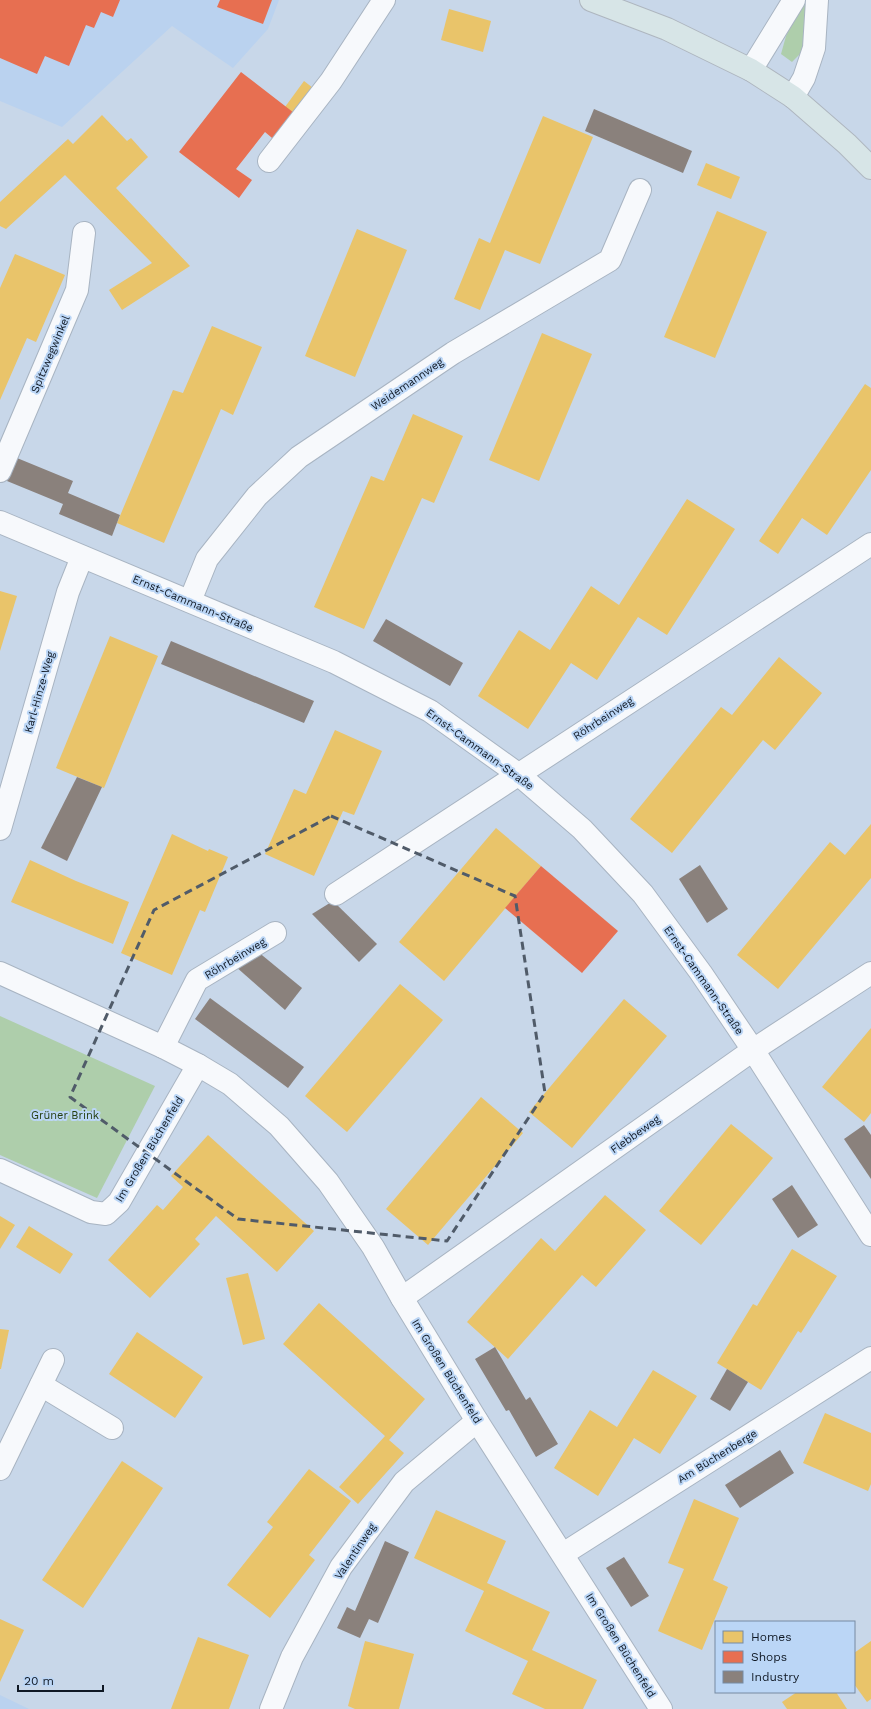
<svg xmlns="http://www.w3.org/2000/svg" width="871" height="1709" font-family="'Work Sans',sans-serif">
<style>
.built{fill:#bad2ef}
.green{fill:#aeceab}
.homes{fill:#e9c46a}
.shops{fill:#e76f51}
.industry{fill:#8a817c}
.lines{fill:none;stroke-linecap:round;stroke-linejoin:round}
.minor-casing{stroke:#a8b4c2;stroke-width:24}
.major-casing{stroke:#aeb6bf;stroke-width:24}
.minor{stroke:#f7f9fc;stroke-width:22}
.major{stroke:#d7e5e7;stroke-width:22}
.marked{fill:none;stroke:#505b69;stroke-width:3;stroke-dasharray:8 5;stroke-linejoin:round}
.labels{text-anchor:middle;stroke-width:4;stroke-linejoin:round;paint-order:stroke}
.street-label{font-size:11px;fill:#0f1824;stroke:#bbd6f6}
.park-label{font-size:11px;fill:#253e0f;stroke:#bbd6f6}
</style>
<rect width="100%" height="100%" fill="#c8d7e9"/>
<g class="built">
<path d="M 0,0 L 279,0 L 268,29 L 233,68 L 172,26 L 62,127 L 0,101 Z"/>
<path d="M 0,1695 L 29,1709 L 0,1709 Z"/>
</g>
<g class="green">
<path d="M 803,0 L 809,0 L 805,37 L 801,53 L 792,62 L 781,54 L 786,36 Z"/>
<path d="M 0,1016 L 155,1086 L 97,1198 L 0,1155 Z"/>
</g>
<g class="homes">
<path d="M 449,9 L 491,21 L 483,52 L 441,40 Z"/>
<path d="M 304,81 L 317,91 L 298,116 L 285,107 Z"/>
<path d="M 102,115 L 127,141 L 131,138 L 148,157 L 116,188 L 190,266 L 122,310 L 109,290 L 152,263 L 65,175 L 6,229 L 0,226 L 0,202 L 68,139 L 73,144 Z"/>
<path d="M 543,116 L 593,137 L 540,264 L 505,250 L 480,310 L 454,299 L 479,238 L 490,243 Z"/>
<path d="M 706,163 L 740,177 L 731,199 L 697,185 Z"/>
<path d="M 717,211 L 767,232 L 715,358 L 664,337 Z"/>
<path d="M 357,229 L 407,250 L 355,377 L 305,356 Z"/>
<path d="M 15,254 L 65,275 L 36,342 L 27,338 L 0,400 L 0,288 Z"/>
<path d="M 212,326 L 262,347 L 233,415 L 221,409 L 164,543 L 117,523 L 173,390 L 183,393 Z"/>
<path d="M 542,333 L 592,354 L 539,481 L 489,460 Z"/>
<path d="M 865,384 L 871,388 L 871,470 L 827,535 L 802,518 L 778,554 L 759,541 Z"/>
<path d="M 413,414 L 463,436 L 434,503 L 422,498 L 364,629 L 314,607 L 371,476 L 384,481 Z"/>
<path d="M 687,499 L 735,529 L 667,635 L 638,617 L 597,680 L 571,663 L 528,729 L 478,696 L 519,630 L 550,650 L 591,586 L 619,605 Z"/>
<path d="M 0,591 L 17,596 L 0,651 Z"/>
<path d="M 110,636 L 158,656 L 104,788 L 56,768 Z"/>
<path d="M 779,657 L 822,693 L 775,750 L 763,740 L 672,853 L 630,819 L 721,707 L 732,715 Z"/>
<path d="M 335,730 L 382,751 L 354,815 L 343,811 L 314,876 L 265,854 L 294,789 L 306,794 Z"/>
<path d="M 871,824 L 871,878 L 778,989 L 737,955 L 830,842 L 845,855 Z"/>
<path d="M 496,828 L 541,866 L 444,981 L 399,942 Z"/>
<path d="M 172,834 L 208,851 L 209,849 L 228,857 L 205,912 L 200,910 L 172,975 L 121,953 Z"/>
<path d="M 30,860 L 76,881 L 129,902 L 113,944 L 11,902 Z"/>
<path d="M 400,984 L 443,1020 L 347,1132 L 305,1096 Z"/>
<path d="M 624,999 L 667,1036 L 572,1148 L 529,1112 Z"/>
<path d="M 871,1028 L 871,1113 L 864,1122 L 822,1087 Z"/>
<path d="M 481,1097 L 523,1133 L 428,1245 L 386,1209 Z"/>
<path d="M 731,1124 L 773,1158 L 701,1245 L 659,1211 Z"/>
<path d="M 208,1135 L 314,1231 L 277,1272 L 216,1216 L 195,1239 L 200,1244 L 150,1298 L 108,1260 L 157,1205 L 163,1210 L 183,1187 L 171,1176 Z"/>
<path d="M 605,1195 L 646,1230 L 596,1287 L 582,1275 L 508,1359 L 467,1322 L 541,1238 L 555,1251 Z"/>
<path d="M 0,1216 L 15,1225 L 0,1249 Z"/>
<path d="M 29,1226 L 73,1254 L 60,1274 L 16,1247 Z"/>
<path d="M 792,1249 L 837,1276 L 801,1333 L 798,1331 L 761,1390 L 717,1363 L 753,1304 L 757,1306 Z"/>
<path d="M 248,1273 L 265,1339 L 243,1345 L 226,1278 Z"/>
<path d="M 319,1303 L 425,1399 L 389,1440 L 404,1453 L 358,1504 L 339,1487 L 385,1436 L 283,1344 Z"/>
<path d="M 0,1329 L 9,1330 L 1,1369 L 0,1369 Z"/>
<path d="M 137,1332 L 203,1377 L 175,1418 L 109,1374 Z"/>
<path d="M 653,1370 L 697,1396 L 660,1454 L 634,1438 L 598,1496 L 554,1468 L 590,1410 L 617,1427 Z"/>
<path d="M 825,1413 L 871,1433 L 871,1484 L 868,1491 L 803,1463 Z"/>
<path d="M 122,1461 L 163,1488 L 83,1608 L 42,1580 Z"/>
<path d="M 309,1469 L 351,1501 L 309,1555 L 315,1560 L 270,1618 L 227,1585 L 273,1527 L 267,1522 Z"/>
<path d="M 694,1499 L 739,1518 L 713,1580 L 728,1587 L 702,1650 L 658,1631 L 684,1569 L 668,1563 Z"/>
<path d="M 436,1510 L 506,1541 L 487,1583 L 550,1612 L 532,1650 L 597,1680 L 583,1709 L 545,1709 L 512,1694 L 528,1661 L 465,1631 L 484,1591 L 414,1558 Z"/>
<path d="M 0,1619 L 24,1630 L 0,1682 Z"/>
<path d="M 198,1637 L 249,1655 L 229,1709 L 171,1709 Z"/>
<path d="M 365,1641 L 414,1654 L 399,1709 L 355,1709 L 348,1706 Z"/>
<path d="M 871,1641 L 871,1699 L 867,1702 L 854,1684 L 854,1653 Z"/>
<path d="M 797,1692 L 836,1692 L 847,1709 L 787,1709 L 782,1702 Z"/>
</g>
<g class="shops">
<path d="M 0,0 L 120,0 L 113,17 L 101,12 L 94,28 L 86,25 L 69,66 L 45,56 L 37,74 L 0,58 Z"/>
<path d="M 220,0 L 272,0 L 263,24 L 217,7 Z"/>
<path d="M 241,72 L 298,116 L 278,143 L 265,132 L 236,169 L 252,180 L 239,198 L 179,152 Z"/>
<path d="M 541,866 L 618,931 L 582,973 L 505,908 Z"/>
</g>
<g class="industry">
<path d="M 594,109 L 692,151 L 683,173 L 585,131 Z"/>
<path d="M 17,458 L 73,481 L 68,493 L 120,515 L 112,536 L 59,514 L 63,504 L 7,481 Z"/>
<path d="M 386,619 L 463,663 L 450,686 L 373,641 Z"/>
<path d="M 171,641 L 314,701 L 304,723 L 161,664 Z"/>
<path d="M 77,777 L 102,787 L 67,861 L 41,848 Z"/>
<path d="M 700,865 L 728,909 L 707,923 L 679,879 Z"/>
<path d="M 333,901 L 377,944 L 359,962 L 312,914 Z"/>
<path d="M 257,951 L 302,988 L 285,1010 L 235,966 Z"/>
<path d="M 210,998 L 304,1067 L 288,1088 L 195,1019 Z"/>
<path d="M 864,1125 L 871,1135 L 871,1179 L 844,1139 Z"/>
<path d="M 792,1185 L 818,1225 L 798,1238 L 772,1199 Z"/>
<path d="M 495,1347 L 526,1400 L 530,1397 L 558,1444 L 536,1457 L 509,1410 L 506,1411 L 475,1359 Z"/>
<path d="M 727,1369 L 748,1382 L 730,1411 L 710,1399 Z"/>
<path d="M 780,1450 L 794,1473 L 740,1508 L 725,1485 Z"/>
<path d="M 385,1541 L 409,1552 L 378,1623 L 369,1619 L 360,1638 L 337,1628 L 347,1607 L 355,1611 Z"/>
<path d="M 624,1557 L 649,1596 L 631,1607 L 606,1568 Z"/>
</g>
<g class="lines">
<defs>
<g id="minor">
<path d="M 751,70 L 794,0"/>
<path d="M 793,97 L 804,78 L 814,48 L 817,0"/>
<path d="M 269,161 L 331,81 L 384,0"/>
<path d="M 0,471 L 77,290 L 84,233"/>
<path d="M 0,522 L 334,662 L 430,711 L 518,774 L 582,829 L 643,894 L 701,973 L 753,1050 L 871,1235"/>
<path d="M 190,601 L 207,559 L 257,496 L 299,457 L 453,353 L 610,260 L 640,190"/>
<path d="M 0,829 L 68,592 L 82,557"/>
<path d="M 336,894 L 871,544"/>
<path d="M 0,973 L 163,1047 L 198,1065 L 230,1084 L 279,1126 L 328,1182 L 373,1247 L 402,1298 L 477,1421 L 661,1709"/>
<path d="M 163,1047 L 197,980 L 275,933"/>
<path d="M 0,1170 L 91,1212 L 106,1214 L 119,1202 L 198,1065"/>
<path d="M 402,1298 L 753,1050 L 871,973"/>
<path d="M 41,1385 L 112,1428"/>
<path d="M 0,1469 L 53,1360"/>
<path d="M 563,1554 L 871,1358"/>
<path d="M 271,1709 L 292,1657 L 341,1567 L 404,1482 L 477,1421"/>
</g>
<path id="major" d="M 591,0 L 667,29 L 751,70 L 793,97 L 847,144 L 871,168"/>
</defs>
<use href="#minor" class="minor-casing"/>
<use href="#major" class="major-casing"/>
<use href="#minor" class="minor"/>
<use href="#major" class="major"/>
</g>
<path class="marked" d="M 331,816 L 515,896 L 545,1093 L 447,1241 L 238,1219 L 70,1097 L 154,910 Z"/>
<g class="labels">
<g class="street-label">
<text transform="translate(50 354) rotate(-67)" y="4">Spitzwegwinkel</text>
<text transform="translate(407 384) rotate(-34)" y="4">Weidemannweg</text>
<text transform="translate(193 603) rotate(23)" y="4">Ernst-Cammann-Straße</text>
<text transform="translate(39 692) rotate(-74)" y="4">Karl-Hinze-Weg</text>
<text transform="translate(603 718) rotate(-33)" y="4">Röhrbeinweg</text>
<text transform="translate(480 749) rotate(36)" y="4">Ernst-Cammann-Straße</text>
<text transform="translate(235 958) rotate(-31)" y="4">Röhrbeinweg</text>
<text transform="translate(704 980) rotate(55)" y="4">Ernst-Cammann-Straße</text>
<text transform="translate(635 1134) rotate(-35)" y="4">Flebbeweg</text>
<text transform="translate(149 1149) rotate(-59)" y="4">Im Großen Büchenfeld</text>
<text transform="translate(447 1371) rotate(58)" y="4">Im Großen Büchenfeld</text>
<text transform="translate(717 1456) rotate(-32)" y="4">Am Büchenberge</text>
<text transform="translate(355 1551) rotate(-56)" y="4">Valentinweg</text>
<text transform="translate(621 1645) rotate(58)" y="4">Im Großen Büchenfeld</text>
</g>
<g class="park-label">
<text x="65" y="1119">Grüner Brink</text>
</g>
</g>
<rect x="715" y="1621" width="140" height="72" fill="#bbd6f6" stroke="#768aa2"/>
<rect x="723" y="1631" width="20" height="12" fill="#e9c46a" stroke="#768aa2"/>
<text x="751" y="1641" font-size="12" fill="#0f1824">Homes</text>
<rect x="723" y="1651" width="20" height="12" fill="#e76f51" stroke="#768aa2"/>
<text x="751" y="1661" font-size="12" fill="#0f1824">Shops</text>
<rect x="723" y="1671" width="20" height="12" fill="#8a817c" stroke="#768aa2"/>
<text x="751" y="1681" font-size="12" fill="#0f1824">Industry</text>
<path d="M18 1685v6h85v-6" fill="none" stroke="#0f1824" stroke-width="2"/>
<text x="24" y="1685" font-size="12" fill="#0f1824" stroke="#bbd6f6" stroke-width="3" paint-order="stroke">20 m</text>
</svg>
